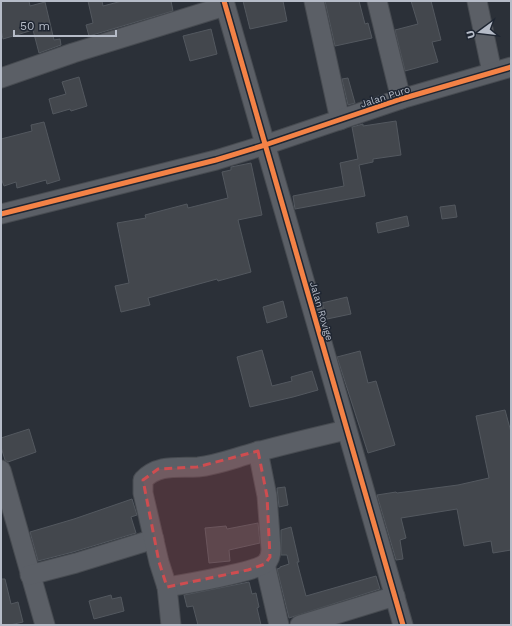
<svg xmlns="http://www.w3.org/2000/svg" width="512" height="626" font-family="'Work Sans',sans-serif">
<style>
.building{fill:#43474d;stroke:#53585f}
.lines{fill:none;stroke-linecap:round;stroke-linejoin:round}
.minor-casing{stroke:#474b51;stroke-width:21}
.minor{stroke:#5b5f66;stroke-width:19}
.cycleway-casing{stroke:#1f2632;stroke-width:8}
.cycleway{stroke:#f48246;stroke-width:5}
.marked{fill:#ce4d50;fill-opacity:0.2;stroke:#ce4d50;stroke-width:3;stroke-dasharray:8 5;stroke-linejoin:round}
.labels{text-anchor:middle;stroke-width:3;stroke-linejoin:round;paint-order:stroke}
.street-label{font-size:10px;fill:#b6bcc8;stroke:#1f2632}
</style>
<rect width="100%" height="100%" fill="#2b3038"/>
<g class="building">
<path d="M 1,1 L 29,1 L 30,6 L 45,2 L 54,40 L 60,39 L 61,45 L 39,53 L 33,30 L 3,39 L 1,30 Z"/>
<path d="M 88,1 L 102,1 L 103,6 L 122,1 L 171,1 L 173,11 L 89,36 L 86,25 L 93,23 Z"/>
<path d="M 243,1 L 283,1 L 287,21 L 250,29 Z"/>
<path d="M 325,1 L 359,1 L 365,24 L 368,23 L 372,38 L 335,46 Z"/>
<path d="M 411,1 L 431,1 L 441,40 L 432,42 L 438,62 L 405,71 L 395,30 L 418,24 Z"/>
<path d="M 211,29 L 217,54 L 190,61 L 183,36 Z"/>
<path d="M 79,77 L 87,106 L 71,111 L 70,109 L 53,114 L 49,99 L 66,94 L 62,82 Z"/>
<path d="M 348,78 L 355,103 L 348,105 L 342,79 Z"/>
<path d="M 396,121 L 401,155 L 373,159 L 373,162 L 359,165 L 365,196 L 295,209 L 293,196 L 344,186 L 340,163 L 358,159 L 352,127 L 363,124 L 363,126 Z"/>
<path d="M 44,122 L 60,180 L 47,184 L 46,180 L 17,188 L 16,182 L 4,186 L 1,178 L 1,139 L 32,131 L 31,125 Z"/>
<path d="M 251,163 L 262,215 L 238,220 L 251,272 L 218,281 L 217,279 L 148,298 L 150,305 L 121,312 L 115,286 L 129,283 L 117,223 L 146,218 L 145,215 L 187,204 L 188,208 L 228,198 L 222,172 L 231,170 L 231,167 Z"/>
<path d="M 455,205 L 457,217 L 442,219 L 440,207 Z"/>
<path d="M 407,216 L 409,226 L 378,233 L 376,223 Z"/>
<path d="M 347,297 L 351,314 L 327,319 L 322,303 Z"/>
<path d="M 283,301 L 287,317 L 267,323 L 263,307 Z"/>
<path d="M 262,350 L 272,386 L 292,381 L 291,377 L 312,371 L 318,390 L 293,397 L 250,407 L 237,357 Z"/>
<path d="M 360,351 L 368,383 L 376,381 L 395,445 L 368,453 L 337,357 Z"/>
<path d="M 505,410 L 511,432 L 511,550 L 493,553 L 491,541 L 464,546 L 457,509 L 401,518 L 406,538 L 400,540 L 403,559 L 396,560 L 377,495 L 396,492 L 397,493 L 458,485 L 489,478 L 476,416 Z"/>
<path d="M 29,429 L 36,452 L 8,462 L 5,460 L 1,447 L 1,438 Z"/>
<path d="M 285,487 L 288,505 L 279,507 L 277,488 Z"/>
<path d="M 132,499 L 137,515 L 131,517 L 136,533 L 73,552 L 38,561 L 30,532 L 74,519 Z"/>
<path d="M 258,523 L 260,543 L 229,550 L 230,561 L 209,563 L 205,528 L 226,526 L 227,529 Z"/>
<path d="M 291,527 L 299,562 L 297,562 L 306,596 L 376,576 L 380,589 L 289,618 L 277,569 L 280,568 L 280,567 L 289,564 L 287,555 L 281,555 L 281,530 Z"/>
<path d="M 1,579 L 5,579 L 11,604 L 18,602 L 23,622 L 10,625 L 1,625 Z"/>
<path d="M 249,582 L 252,594 L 256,593 L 259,607 L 257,608 L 261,625 L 198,625 L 193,606 L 187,607 L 184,595 Z"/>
<path d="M 111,595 L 112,599 L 121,597 L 124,611 L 94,619 L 89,601 Z"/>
</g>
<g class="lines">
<defs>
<g id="minor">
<path d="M 224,1 L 403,625"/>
<path d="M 314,1 L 340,120"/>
<path d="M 377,1 L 401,99"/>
<path d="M 477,1 L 492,72"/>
<path d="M 1,78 L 73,53 L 225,6"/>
<path d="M 1,214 L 216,160 L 265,145 L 401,99 L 511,67"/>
<path d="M 1,470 L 45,625"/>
<path d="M 265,564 L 279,625"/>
<path d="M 30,575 L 76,563 L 154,539"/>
<path d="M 167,587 C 185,584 256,572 266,563 C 270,559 271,554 271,549 L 267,496 L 258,451"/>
<path d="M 171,625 L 167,587 L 159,562 L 143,493 L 143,480 C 158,464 177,468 198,467 C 218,465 237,457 257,452 C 287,444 316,437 346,430"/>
<path d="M 300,625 L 395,596"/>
</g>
</defs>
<use href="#minor" class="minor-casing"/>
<use href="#minor" class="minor"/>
<defs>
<g id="cycleway">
<path d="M 224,1 L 403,625"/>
<path d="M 1,214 L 216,160 L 265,145 L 401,99 L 511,67"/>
</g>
</defs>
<use href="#cycleway" class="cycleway-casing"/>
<use href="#cycleway" class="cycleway"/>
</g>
<path class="marked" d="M 258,451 L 267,496 L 270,557 L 265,564 L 248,570 L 167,587 L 159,562 L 143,480 L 158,469 L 197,467 Z"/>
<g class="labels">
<g class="street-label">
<text transform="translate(385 96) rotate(-18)" y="4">Jalan Puro</text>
<text transform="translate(322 311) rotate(74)" y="4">Jalan Rovige</text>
</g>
</g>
<rect width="512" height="626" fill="none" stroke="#b6bcc8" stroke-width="4"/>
<g transform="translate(480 32) rotate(255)" stroke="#1f2632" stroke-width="3" paint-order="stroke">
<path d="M0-3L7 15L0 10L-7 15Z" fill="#b6bcc8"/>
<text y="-6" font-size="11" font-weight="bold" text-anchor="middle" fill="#b6bcc8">U</text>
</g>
<path d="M14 30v6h102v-6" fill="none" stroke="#b6bcc8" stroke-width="2"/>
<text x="20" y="30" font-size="12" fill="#b6bcc8" stroke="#1f2632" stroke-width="3" paint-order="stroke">50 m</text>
</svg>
